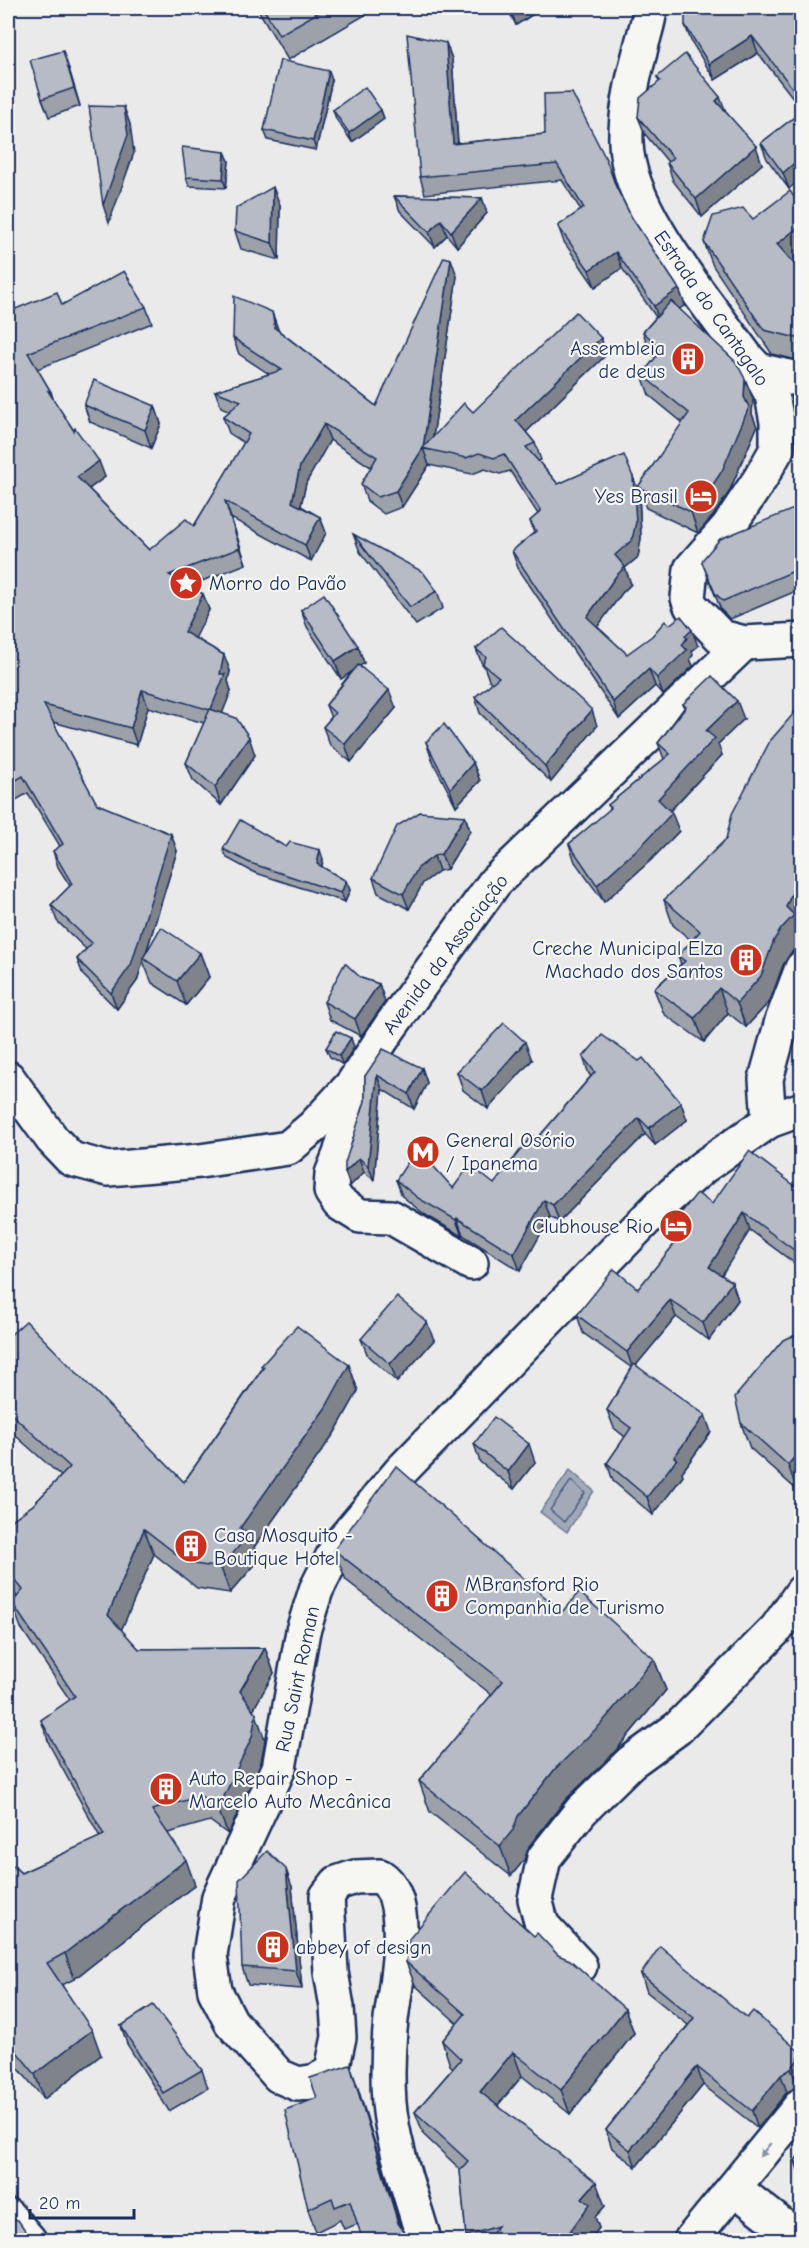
<svg xmlns="http://www.w3.org/2000/svg" width="809" height="2248" font-family="'Comic Neue',sans-serif">
<style>
.water{fill:#a2aaba;stroke:#6c7995;stroke-width:1.5}
.lines{fill:none;stroke-linecap:round;stroke-linejoin:round}
.shore{stroke:#516083;stroke-width:1.5}
.minor-casing{stroke:#1b2f5e;stroke-width:38}
.minor{stroke:#f6f6f2;stroke-width:33}
.wall{fill:#9da1aa;stroke:#1b2f5e;stroke-width:1.5}
.shaded-wall{fill:#7f838b;stroke:#1b2f5e;stroke-width:1.5}
.building{fill:#b6bbc6;stroke:#1b2f5e;stroke-width:1.5}
.oneway{fill:#8892a8}
.labels{text-anchor:middle;stroke-width:4.5;stroke-linejoin:round;paint-order:stroke}
.street-label{font-size:20px;fill:#1b2f5e;stroke:#f6f6f2}
.poi-label{font-size:20px;fill:#1b2f5e;stroke:#f6f6f2;text-anchor:start}
</style>
<rect width="100%" height="100%" fill="#e9eae9"/>
<filter id="ink" filterUnits="userSpaceOnUse"><feTurbulence type="fractalNoise" baseFrequency=".0167" numOctaves="2"/><feDisplacementMap in="SourceGraphic" scale="12" xChannelSelector="R" yChannelSelector="G"/><feConvolveMatrix kernelMatrix="1 2 1 2 8 2 1 2 1" color-interpolation-filters="sRGB"/></filter>
<g filter="url(#ink)">
<path class="water" d="M 570,1470 L 594,1491 L 567,1532 L 540,1512 Z"/>
<g class="lines">
<path class="shore" d="M 571,1481 L 585,1493 L 564,1522 L 550,1510 Z"/>
<defs>
<g id="minor">
<path d="M 650,8 C 649,23 643,37 640,52 C 633,78 625,115 626,142 C 627,210 708,303 747,358 L 758,370 L 772,395 L 777,422 L 777,449 L 760,479 L 728,527 L 691,569 L 688,598 L 691,606 L 721,637 L 744,643 L 802,640"/>
<path d="M 758,370 L 802,380"/>
<path d="M 8,1078 L 52,1139 L 71,1159 L 108,1169 L 200,1161 L 288,1148 L 314,1126 L 352,1085"/>
<path d="M 769,1121 L 766,1079 L 782,1021 L 802,968"/>
<path d="M 471,1263 L 391,1217 L 360,1216 L 339,1203 L 331,1191 L 332,1174 L 340,1154 L 352,1111 L 352,1085 L 390,1027 L 495,882 L 744,643"/>
<path d="M 580,1966 L 542,1925 L 535,1899 L 544,1858 L 581,1811 L 631,1762 L 678,1728 L 777,1628 L 802,1592"/>
<path d="M 734,2188 L 801,2240"/>
<path d="M 8,2216 L 29,2240"/>
<path d="M 424,2240 C 412,2198 393,2147 389,2103 C 387,2075 388,2048 391,2020 C 395,1985 415,1898 380,1876 L 355,1877 L 337,1883 L 327,1896 L 331,1972 L 337,2007 L 339,2037 L 332,2070 L 317,2081 L 298,2084 L 279,2076 L 231,2022 L 215,1991 L 210,1955 L 219,1897 L 279,1768 L 303,1631 L 316,1590 L 338,1546 L 400,1472 L 659,1206 L 703,1167 L 769,1121 L 802,1109"/>
<path d="M 691,2240 L 802,2104"/>
</g>
</defs>
<use href="#minor" class="minor-casing"/>
<use href="#minor" class="minor"/>
</g>
<g class="wall">
<path d="M 257,8 L 377,8 L 288,60 Z"/>
<path d="M 507,8 L 543,8 L 516,25 Z"/>
<path d="M 801,8 L 801,108 L 758,53 L 715,80 L 691,41 L 685,25 Z"/>
<path d="M 446,43 L 452,59 L 458,143 L 545,134 L 617,188 L 632,218 L 679,289 L 685,305 L 679,309 L 745,379 L 753,399 L 752,414 L 757,427 L 729,492 L 713,516 L 698,533 L 646,508 L 638,487 L 683,423 L 649,395 L 642,375 L 656,358 L 650,353 L 643,332 L 656,317 L 622,268 L 595,287 L 564,242 L 558,226 L 581,210 L 562,180 L 425,194 L 420,177 Z"/>
<path d="M 69,69 L 80,106 L 49,117 L 42,99 Z"/>
<path d="M 657,77 L 726,112 L 762,164 L 702,217 L 673,181 L 667,163 L 668,162 L 645,134 L 638,117 L 659,82 Z"/>
<path d="M 332,80 L 316,150 L 268,140 L 264,130 Z"/>
<path d="M 333,110 L 381,110 L 384,119 L 352,142 L 336,119 Z"/>
<path d="M 801,112 L 789,189 L 767,159 L 761,143 Z"/>
<path d="M 225,152 L 229,161 L 226,188 L 189,186 L 186,177 Z"/>
<path d="M 394,196 L 482,198 L 487,213 L 457,247 L 447,235 L 435,247 L 400,211 Z"/>
<path d="M 280,205 L 279,260 L 241,249 L 235,231 Z"/>
<path d="M 753,219 L 801,256 L 793,262 L 801,272 L 801,361 L 772,354 L 713,266 L 704,242 Z"/>
<path d="M 457,276 L 433,437 L 473,412 L 607,354 L 526,432 L 535,443 L 541,460 L 538,461 L 558,484 L 633,477 L 639,493 L 641,538 L 638,557 L 625,568 L 631,584 L 622,593 L 597,627 L 627,654 L 698,646 L 692,651 L 693,655 L 690,659 L 693,666 L 663,695 L 655,686 L 619,719 L 518,568 L 512,551 L 534,533 L 530,521 L 538,514 L 510,471 L 500,474 L 485,469 L 472,474 L 429,465 L 402,507 L 384,514 L 367,501 L 361,484 L 371,467 L 330,440 L 306,483 L 301,506 L 320,517 L 326,533 L 311,561 L 231,518 L 246,564 L 189,586 L 203,594 L 209,610 L 195,638 L 224,655 L 230,671 L 228,681 L 231,691 L 222,713 L 255,755 L 221,805 L 193,780 L 186,763 L 204,723 L 148,707 L 137,745 L 53,722 L 97,804 L 171,834 L 177,851 L 146,953 L 200,953 L 209,977 L 186,1005 L 152,983 L 143,961 L 137,981 L 117,1009 L 83,975 L 77,959 L 86,949 L 57,921 L 51,905 L 70,886 L 58,867 L 53,851 L 60,846 L 28,793 L 11,803 L 8,797 L 8,293 L 8,296 L 9,311 L 62,305 L 146,307 L 152,323 L 37,369 L 51,392 L 54,401 L 105,477 L 89,489 L 149,550 L 194,526 L 244,443 L 229,433 L 223,417 L 230,411 L 221,407 L 215,391 L 269,374 L 239,354 L 233,338 L 278,330 L 376,406 Z"/>
<path d="M 84,405 L 155,406 L 161,424 L 151,448 L 90,422 Z"/>
<path d="M 801,506 L 801,589 L 730,619 L 721,610 L 702,562 Z"/>
<path d="M 353,534 L 437,591 L 443,608 L 416,625 L 360,552 Z"/>
<path d="M 301,610 L 358,646 L 364,663 L 360,666 L 396,708 L 351,762 L 330,745 L 323,727 L 331,718 L 326,705 L 352,671 L 341,679 L 307,627 Z"/>
<path d="M 476,649 L 597,726 L 551,782 L 480,713 L 475,697 L 492,683 L 489,680 L 484,666 L 482,664 Z"/>
<path d="M 683,704 L 744,719 L 718,744 L 722,755 L 670,811 L 679,831 L 651,860 L 604,902 L 575,862 L 569,844 L 610,810 L 608,805 L 664,759 L 658,743 L 684,708 Z"/>
<path d="M 426,742 L 473,763 L 480,781 L 456,806 L 432,760 Z"/>
<path d="M 465,816 L 470,831 L 447,869 L 439,871 L 423,883 L 409,909 L 378,893 L 373,878 Z"/>
<path d="M 286,847 L 323,859 L 322,867 L 346,881 L 350,890 L 345,902 L 253,872 L 227,858 L 223,849 Z"/>
<path d="M 664,900 L 798,925 L 801,935 L 801,942 L 790,954 L 783,965 L 770,1001 L 746,1027 L 728,1013 L 704,1042 L 664,1014 L 654,989 L 681,964 L 678,956 L 692,941 L 673,925 Z"/>
<path d="M 361,978 L 379,984 L 385,1002 L 361,1036 L 330,1020 L 324,1002 Z"/>
<path d="M 354,1047 L 343,1065 L 330,1057 L 326,1048 Z"/>
<path d="M 583,1057 L 681,1103 L 687,1120 L 655,1145 L 645,1134 L 559,1222 L 550,1217 L 520,1271 L 463,1235 L 462,1236 L 424,1214 L 402,1196 L 396,1180 L 453,1188 L 494,1184 L 537,1139 L 591,1076 L 589,1074 Z"/>
<path d="M 532,1060 L 488,1109 L 463,1090 L 457,1072 Z"/>
<path d="M 422,1068 L 427,1083 L 414,1109 L 382,1089 L 374,1180 L 364,1172 L 350,1186 L 365,1101 L 365,1076 Z"/>
<path d="M 801,1186 L 801,1268 L 750,1230 L 721,1275 L 732,1282 L 738,1300 L 709,1340 L 676,1317 L 636,1365 L 711,1432 L 682,1472 L 683,1476 L 653,1515 L 613,1481 L 607,1463 L 625,1437 L 614,1428 L 607,1410 L 632,1368 L 583,1333 L 577,1315 L 638,1289 L 675,1244 L 669,1228 L 712,1204 L 799,1189 Z"/>
<path d="M 801,1333 L 797,1490 L 750,1448 L 741,1423 Z"/>
<path d="M 8,1337 L 184,1482 L 262,1369 L 261,1366 L 349,1365 L 358,1391 L 335,1432 L 254,1547 L 259,1560 L 230,1593 L 197,1588 L 154,1554 L 121,1630 L 139,1649 L 265,1648 L 274,1673 L 253,1710 L 265,1740 L 261,1762 L 228,1834 L 210,1821 L 168,1833 L 195,1885 L 74,1979 L 62,1985 L 101,2055 L 44,2099 L 8,2056 L 8,1861 L 21,1873 L 100,1837 L 50,1746 L 41,1720 L 70,1700 L 21,1628 L 12,1603 L 17,1597 L 8,1584 L 8,1523 L 33,1505 L 61,1476 L 8,1429 Z"/>
<path d="M 361,1339 L 434,1340 L 397,1382 L 368,1356 Z"/>
<path d="M 474,1444 L 535,1462 L 514,1489 L 480,1462 Z"/>
<path d="M 334,1550 L 562,1612 L 654,1659 L 666,1690 L 612,1755 L 566,1799 L 529,1846 L 524,1860 L 511,1876 L 430,1812 L 419,1781 L 492,1695 L 346,1580 Z"/>
<path d="M 292,1887 L 302,1989 L 248,1985 L 242,1967 Z"/>
<path d="M 534,1936 L 625,2009 L 634,2033 L 570,2114 L 522,2076 L 497,2106 L 605,2206 L 595,2217 L 599,2228 L 589,2241 L 468,2241 L 466,2236 L 460,2169 L 424,2135 L 415,2112 L 453,2068 L 450,2065 L 442,2041 L 457,2023 L 415,1985 L 406,1962 Z"/>
<path d="M 641,1974 L 747,2018 L 801,2053 L 798,2086 L 787,2092 L 758,2128 L 703,2085 L 636,2167 L 612,2148 L 606,2130 L 688,2025 L 647,1992 Z"/>
<path d="M 121,2026 L 202,2070 L 208,2088 L 169,2111 L 127,2044 Z"/>
<path d="M 358,2088 L 358,2224 L 344,2229 L 340,2220 L 316,2232 L 308,2209 Z"/>
<path d="M 801,2152 L 801,2179 L 795,2161 Z"/>
</g>
<g class="shaded-wall">
<path d="M 510,8 L 543,8 L 516,25 Z"/>
<path d="M 752,36 L 758,53 L 715,80 L 709,64 Z"/>
<path d="M 446,43 L 452,59 L 459,160 L 453,144 Z"/>
<path d="M 63,51 L 69,69 L 80,106 L 74,88 Z"/>
<path d="M 329,71 L 332,80 L 316,150 L 313,141 Z"/>
<path d="M 720,97 L 727,114 L 716,101 Z"/>
<path d="M 124,107 L 130,124 L 134,153 L 109,223 L 103,205 Z"/>
<path d="M 381,110 L 384,119 L 352,142 L 349,133 Z"/>
<path d="M 756,146 L 762,164 L 702,217 L 696,199 Z"/>
<path d="M 225,152 L 229,161 L 226,188 L 223,179 Z"/>
<path d="M 801,157 L 801,178 L 789,189 L 783,173 Z"/>
<path d="M 273,187 L 280,205 L 279,260 L 272,243 Z"/>
<path d="M 482,198 L 487,213 L 457,247 L 451,232 Z"/>
<path d="M 441,220 L 447,235 L 435,247 L 429,232 Z"/>
<path d="M 801,225 L 801,256 L 785,267 L 777,244 Z"/>
<path d="M 616,252 L 622,268 L 595,287 L 589,270 Z"/>
<path d="M 451,259 L 457,276 L 431,450 L 423,449 Z"/>
<path d="M 679,289 L 685,305 L 660,323 L 654,306 Z"/>
<path d="M 8,293 L 8,296 L 10,330 L 8,324 Z"/>
<path d="M 272,312 L 278,329 L 281,345 L 275,328 Z"/>
<path d="M 601,338 L 607,354 L 521,437 L 516,420 Z"/>
<path d="M 745,379 L 753,399 L 752,414 L 757,427 L 729,492 L 713,516 L 698,533 L 691,512 L 744,397 Z"/>
<path d="M 155,406 L 161,424 L 151,448 L 145,430 Z"/>
<path d="M 324,424 L 330,440 L 306,483 L 298,518 L 292,502 L 300,466 Z"/>
<path d="M 423,448 L 429,465 L 402,507 L 396,491 Z"/>
<path d="M 99,461 L 105,477 L 83,493 L 77,477 Z"/>
<path d="M 633,477 L 639,493 L 641,538 L 638,557 L 625,568 L 631,584 L 622,593 L 593,633 L 587,617 L 616,576 L 615,555 Z"/>
<path d="M 225,501 L 231,518 L 246,564 L 240,548 Z"/>
<path d="M 320,517 L 326,533 L 311,561 L 305,545 Z"/>
<path d="M 203,594 L 209,610 L 190,649 L 184,632 Z"/>
<path d="M 692,630 L 698,646 L 692,651 L 693,655 L 690,659 L 693,666 L 663,695 L 657,678 L 682,645 L 685,636 Z"/>
<path d="M 358,646 L 364,663 L 341,679 L 335,661 Z"/>
<path d="M 224,655 L 230,671 L 228,681 L 231,691 L 217,727 L 211,710 Z"/>
<path d="M 649,669 L 655,686 L 619,719 L 613,702 Z"/>
<path d="M 142,690 L 148,707 L 137,745 L 131,728 Z"/>
<path d="M 389,690 L 396,708 L 351,762 L 345,744 Z"/>
<path d="M 737,701 L 744,719 L 718,744 L 722,755 L 664,817 L 658,799 L 706,731 Z"/>
<path d="M 592,710 L 597,726 L 551,782 L 545,766 Z"/>
<path d="M 249,737 L 255,755 L 221,805 L 215,787 Z"/>
<path d="M 473,763 L 480,781 L 456,806 L 450,789 Z"/>
<path d="M 672,813 L 679,831 L 651,860 L 604,902 L 597,885 Z"/>
<path d="M 465,816 L 470,831 L 447,869 L 441,854 Z"/>
<path d="M 171,834 L 177,851 L 144,959 L 143,958 L 143,961 L 137,981 L 117,1009 L 111,993 Z"/>
<path d="M 320,850 L 323,859 L 320,873 L 317,864 Z"/>
<path d="M 434,856 L 439,871 L 423,883 L 409,909 L 403,894 L 418,868 Z"/>
<path d="M 801,871 L 801,917 L 798,925 L 801,935 L 801,942 L 790,954 L 783,965 L 770,1001 L 746,1027 L 737,1003 L 786,907 Z"/>
<path d="M 346,881 L 350,890 L 345,902 L 341,893 Z"/>
<path d="M 200,953 L 209,977 L 186,1005 L 177,981 Z"/>
<path d="M 379,984 L 385,1002 L 361,1036 L 355,1019 Z"/>
<path d="M 719,988 L 728,1013 L 704,1042 L 695,1018 Z"/>
<path d="M 351,1038 L 354,1047 L 343,1065 L 339,1056 Z"/>
<path d="M 525,1042 L 532,1060 L 488,1109 L 482,1091 Z"/>
<path d="M 422,1068 L 427,1083 L 414,1109 L 409,1094 Z"/>
<path d="M 377,1075 L 382,1089 L 374,1180 L 368,1166 Z"/>
<path d="M 681,1103 L 687,1120 L 655,1145 L 649,1128 Z"/>
<path d="M 639,1118 L 645,1134 L 559,1222 L 553,1205 Z"/>
<path d="M 359,1158 L 364,1172 L 350,1186 L 345,1172 Z"/>
<path d="M 544,1200 L 550,1217 L 520,1271 L 514,1254 Z"/>
<path d="M 744,1213 L 750,1230 L 716,1284 L 709,1267 Z"/>
<path d="M 457,1218 L 463,1235 L 462,1236 L 456,1220 Z"/>
<path d="M 800,1250 L 801,1253 L 801,1263 L 798,1253 Z"/>
<path d="M 732,1282 L 738,1300 L 709,1340 L 703,1323 Z"/>
<path d="M 670,1300 L 676,1317 L 633,1369 L 627,1352 Z"/>
<path d="M 427,1322 L 434,1340 L 397,1382 L 390,1364 Z"/>
<path d="M 349,1365 L 358,1391 L 335,1432 L 254,1547 L 259,1560 L 230,1593 L 221,1568 L 240,1528 Z"/>
<path d="M 705,1415 L 711,1432 L 682,1472 L 683,1476 L 653,1515 L 647,1497 L 674,1457 Z"/>
<path d="M 529,1444 L 535,1462 L 514,1489 L 508,1472 Z"/>
<path d="M 801,1449 L 801,1485 L 797,1490 L 788,1465 Z"/>
<path d="M 144,1529 L 154,1554 L 117,1640 L 108,1615 Z"/>
<path d="M 265,1648 L 274,1673 L 249,1717 L 240,1691 Z"/>
<path d="M 654,1659 L 666,1690 L 612,1755 L 566,1799 L 529,1846 L 524,1860 L 511,1876 L 500,1846 L 518,1816 L 555,1769 Z"/>
<path d="M 256,1714 L 265,1740 L 261,1762 L 228,1834 L 218,1809 Z"/>
<path d="M 186,1860 L 195,1885 L 74,1979 L 65,1953 Z"/>
<path d="M 286,1869 L 292,1887 L 302,1989 L 296,1971 Z"/>
<path d="M 625,2009 L 634,2033 L 570,2114 L 561,2090 Z"/>
<path d="M 92,2030 L 101,2055 L 44,2099 L 35,2074 Z"/>
<path d="M 513,2052 L 522,2076 L 489,2116 L 480,2092 Z"/>
<path d="M 801,2055 L 801,2081 L 798,2086 L 791,2069 Z"/>
<path d="M 350,2065 L 358,2088 L 405,2241 L 398,2223 Z"/>
<path d="M 697,2067 L 703,2085 L 636,2167 L 630,2150 Z"/>
<path d="M 781,2075 L 787,2092 L 758,2128 L 752,2111 Z"/>
<path d="M 596,2182 L 605,2206 L 595,2217 L 599,2228 L 589,2241 L 563,2241 L 582,2198 Z"/>
</g>
<g class="building">
<path d="M 263,8 L 326,8 L 279,35 Z"/>
<path d="M 685,8 L 801,8 L 801,99 L 752,36 L 709,64 L 685,25 Z"/>
<path d="M 407,34 L 446,43 L 453,144 L 545,134 L 544,94 L 572,93 L 606,159 L 616,187 L 632,218 L 679,289 L 654,306 L 616,252 L 589,270 L 558,226 L 584,208 L 557,164 L 420,177 Z"/>
<path d="M 63,51 L 74,88 L 42,99 L 30,60 Z"/>
<path d="M 685,54 L 720,97 L 716,101 L 756,146 L 696,199 L 667,163 L 673,158 L 638,117 L 640,98 L 660,81 L 657,77 Z"/>
<path d="M 280,60 L 329,71 L 313,141 L 264,130 Z"/>
<path d="M 365,87 L 381,110 L 349,133 L 333,110 Z"/>
<path d="M 89,106 L 124,107 L 128,135 L 103,205 Z"/>
<path d="M 801,112 L 801,157 L 783,173 L 761,143 Z"/>
<path d="M 182,147 L 225,152 L 223,179 L 186,177 Z"/>
<path d="M 273,187 L 272,243 L 235,231 L 236,208 Z"/>
<path d="M 790,191 L 801,207 L 801,225 L 777,244 L 801,272 L 801,341 L 797,338 L 764,330 L 704,242 L 713,216 L 743,208 L 753,219 Z"/>
<path d="M 394,196 L 482,198 L 451,232 L 441,220 L 429,232 Z"/>
<path d="M 444,257 L 451,259 L 423,448 L 464,403 L 473,412 L 576,312 L 601,338 L 516,420 L 535,443 L 526,447 L 558,484 L 624,455 L 633,477 L 636,522 L 632,540 L 615,555 L 625,567 L 616,576 L 587,617 L 627,654 L 652,636 L 665,621 L 669,625 L 681,616 L 692,630 L 685,636 L 687,638 L 682,645 L 687,650 L 657,678 L 649,669 L 613,702 L 512,551 L 536,531 L 530,521 L 541,511 L 504,454 L 494,458 L 479,453 L 466,458 L 423,448 L 396,491 L 378,497 L 361,484 L 377,457 L 324,424 L 300,466 L 292,502 L 320,517 L 305,545 L 225,501 L 240,548 L 169,575 L 203,594 L 184,632 L 224,655 L 220,674 L 225,674 L 211,709 L 210,710 L 142,690 L 131,728 L 44,705 L 97,804 L 171,834 L 131,965 L 111,993 L 77,959 L 92,943 L 51,905 L 72,884 L 53,851 L 63,844 L 23,776 L 8,785 L 8,312 L 57,292 L 62,305 L 124,271 L 146,307 L 28,353 L 51,392 L 48,391 L 74,431 L 75,428 L 99,461 L 77,477 L 149,550 L 186,519 L 194,526 L 249,434 L 223,417 L 241,401 L 215,391 L 282,370 L 233,338 L 234,296 L 272,312 L 275,328 L 376,406 Z"/>
<path d="M 671,301 L 736,362 L 745,379 L 744,397 L 749,407 L 722,471 L 706,495 L 691,512 L 638,487 L 689,413 L 642,375 L 662,349 L 643,332 Z"/>
<path d="M 94,380 L 155,406 L 145,430 L 84,405 Z"/>
<path d="M 801,506 L 801,568 L 723,601 L 715,593 L 702,562 L 703,559 L 720,539 Z"/>
<path d="M 353,534 L 423,572 L 437,591 L 410,607 Z"/>
<path d="M 324,594 L 358,646 L 335,661 L 301,610 Z"/>
<path d="M 501,627 L 592,710 L 545,766 L 475,697 L 499,677 L 483,664 L 486,657 L 476,649 Z"/>
<path d="M 358,665 L 389,690 L 345,744 L 323,727 L 335,713 L 326,705 Z"/>
<path d="M 712,676 L 737,701 L 706,731 L 715,738 L 658,799 L 672,813 L 645,842 L 597,885 L 569,844 L 611,808 L 608,805 L 670,754 L 658,743 L 686,707 L 683,704 Z"/>
<path d="M 801,705 L 801,871 L 786,907 L 794,915 L 781,929 L 774,940 L 761,976 L 737,1003 L 719,988 L 695,1018 L 654,989 L 685,961 L 678,956 L 700,931 L 664,900 L 726,839 L 732,814 L 770,741 Z"/>
<path d="M 210,709 L 236,718 L 249,737 L 215,787 L 186,763 Z"/>
<path d="M 444,724 L 473,763 L 450,789 L 426,742 Z"/>
<path d="M 420,812 L 465,816 L 441,854 L 434,856 L 418,868 L 403,894 L 373,878 L 397,826 Z"/>
<path d="M 240,820 L 286,847 L 290,842 L 320,850 L 317,864 L 346,881 L 341,893 L 250,863 L 223,849 Z"/>
<path d="M 161,927 L 200,953 L 177,981 L 143,958 Z"/>
<path d="M 345,963 L 361,978 L 379,984 L 355,1019 L 324,1002 Z"/>
<path d="M 504,1023 L 525,1042 L 482,1091 L 457,1072 Z"/>
<path d="M 336,1031 L 351,1038 L 339,1056 L 326,1048 Z"/>
<path d="M 602,1035 L 639,1061 L 643,1058 L 681,1103 L 649,1128 L 639,1118 L 553,1205 L 544,1200 L 514,1254 L 457,1218 L 456,1220 L 418,1198 L 396,1180 L 417,1148 L 453,1188 L 470,1165 L 494,1184 L 532,1135 L 537,1139 L 595,1072 L 583,1057 Z"/>
<path d="M 383,1049 L 422,1068 L 409,1094 L 377,1075 L 368,1166 L 359,1158 L 345,1172 L 345,1163 L 365,1101 L 365,1076 Z"/>
<path d="M 749,1151 L 799,1189 L 801,1186 L 801,1251 L 800,1250 L 798,1253 L 744,1213 L 709,1267 L 732,1282 L 703,1323 L 670,1300 L 627,1352 L 577,1315 L 614,1269 L 638,1289 L 680,1237 L 669,1228 L 697,1193 L 712,1204 Z"/>
<path d="M 397,1297 L 427,1322 L 390,1364 L 361,1339 Z"/>
<path d="M 26,1321 L 184,1482 L 264,1367 L 261,1366 L 297,1326 L 349,1365 L 326,1407 L 240,1528 L 249,1534 L 221,1568 L 188,1563 L 144,1529 L 108,1615 L 139,1649 L 265,1648 L 240,1691 L 256,1714 L 252,1737 L 218,1809 L 201,1796 L 152,1810 L 186,1860 L 65,1953 L 47,1963 L 92,2030 L 35,2074 L 8,2041 L 8,1861 L 21,1873 L 104,1835 L 41,1720 L 75,1696 L 12,1603 L 23,1590 L 8,1571 L 8,1523 L 33,1505 L 70,1467 L 8,1411 L 8,1337 Z"/>
<path d="M 801,1333 L 801,1449 L 788,1465 L 741,1423 L 735,1397 L 783,1340 Z"/>
<path d="M 634,1364 L 705,1415 L 674,1457 L 677,1459 L 647,1497 L 607,1463 L 631,1428 L 607,1410 Z"/>
<path d="M 494,1417 L 529,1444 L 508,1472 L 474,1444 Z"/>
<path d="M 396,1466 L 562,1612 L 579,1592 L 654,1659 L 601,1724 L 555,1769 L 518,1816 L 513,1830 L 500,1846 L 419,1781 L 503,1681 L 334,1550 Z"/>
<path d="M 267,1851 L 286,1869 L 296,1971 L 242,1967 L 239,1880 Z"/>
<path d="M 465,1872 L 534,1936 L 537,1933 L 558,1955 L 570,1960 L 625,2009 L 561,2090 L 513,2052 L 480,2092 L 596,2182 L 582,2198 L 590,2204 L 563,2241 L 487,2241 L 498,2226 L 466,2236 L 460,2170 L 468,2161 L 415,2112 L 461,2059 L 442,2041 L 465,2014 L 406,1962 L 409,1939 Z"/>
<path d="M 660,1946 L 747,2018 L 753,2011 L 801,2053 L 801,2055 L 791,2069 L 781,2075 L 752,2111 L 697,2067 L 630,2150 L 606,2130 L 694,2018 L 641,1974 Z"/>
<path d="M 153,2005 L 202,2070 L 163,2093 L 121,2026 Z"/>
<path d="M 350,2065 L 398,2223 L 404,2232 L 407,2241 L 363,2241 L 350,2201 L 335,2207 L 332,2198 L 308,2209 L 285,2110 L 317,2098 L 310,2078 Z"/>
<path d="M 801,2152 L 801,2166 L 795,2161 Z"/>
<path d="M 8,2219 L 18,2220 L 32,2240 L 8,2241 Z"/>
</g>
<defs><path id="oneway-solid" d="M-6-.8H1V-3.2L6.5 0L1 3.2V.8H-6Z" transform="scale(1.5)"/></defs>
<use class="oneway" href="#oneway-solid" transform="translate(765 2150) rotate(129)"/>
</g>
<defs>
<symbol id="building-disc" viewBox="-11 -11 22 22"><circle r="9.5" fill="#c8321e" stroke="#f6f6f2"/><path d="M-4-6H4V6H1V3H-1V6H-4ZM-2.5-4.3h1.7v1.8h-1.7ZM.8-4.3h1.7v1.8H.8ZM-2.5-1h1.7V.8h-1.7ZM.8-1h1.7V.8H.8Z" fill="#fff"/></symbol>
<symbol id="hotel-disc" viewBox="-11 -11 22 22"><circle r="9.5" fill="#c8321e" stroke="#f6f6f2"/><path d="M-6-4.5h1.5V1H6V5H4.5V3h-9V5H-6ZM-4 0a1.8 1.8 0 1 1 3.6 0ZM.5 0V-2.5h3Q6-2.5 6 0Z" fill="#fff"/></symbol>
<symbol id="sight-disc" viewBox="-11 -11 22 22"><circle r="9.5" fill="#c8321e" stroke="#f6f6f2"/><path d="M0-6L1.8-2.2L6-1.7L2.9 1.2L3.7 5.4L0 3.3L-3.7 5.4L-2.9 1.2L-6-1.7L-1.8-2.2Z" fill="#fff"/></symbol>
<symbol id="metro-disc" viewBox="-11 -11 22 22"><circle r="9.5" fill="#c8321e" stroke="#f6f6f2"/><path d="M-5.5 5V-5H-3L0 0L3-5H5.5V5H3V-.5L0 4L-3-.5V5Z" fill="#fff"/></symbol>
</defs>
<g fill-rule="evenodd">
<use href="#building-disc" x="669" y="340" width="38" height="38"/>
<use href="#hotel-disc" x="682" y="477" width="38" height="38"/>
<use href="#sight-disc" x="167" y="564" width="38" height="38"/>
<use href="#building-disc" x="727" y="941" width="38" height="38"/>
<use href="#metro-disc" x="404" y="1133" width="38" height="38"/>
<use href="#hotel-disc" x="657" y="1207" width="38" height="38"/>
<use href="#building-disc" x="172" y="1527" width="38" height="38"/>
<use href="#building-disc" x="423" y="1577" width="38" height="38"/>
<use href="#building-disc" x="147" y="1770" width="38" height="38"/>
<use href="#building-disc" x="254" y="1928" width="38" height="38"/>
</g>
<g class="labels">
<g class="street-label">
<text transform="translate(712 308) rotate(55)" y="7">Estrada do Cantagalo</text>
<text transform="translate(445 954) rotate(-53)" y="7">Avenida da Associação</text>
<text transform="translate(297 1679) rotate(-78)" y="7">Rua Saint Roman</text>
</g>
<g class="poi-label">
<text x="665" y="355" text-anchor="end">Assembleia<tspan x="665" dy="23">de deus</tspan></text>
<text x="678" y="503" text-anchor="end">Yes Brasil</text>
<text x="209" y="590">Morro do Pavão</text>
<text x="723" y="955" text-anchor="end">Creche Municipal Elza<tspan x="723" dy="23">Machado dos Santos</tspan></text>
<text x="446" y="1147">General Osório<tspan x="446" dy="23">/ Ipanema</tspan></text>
<text x="653" y="1233" text-anchor="end">Clubhouse Rio</text>
<text x="214" y="1542">Casa Mosquito -<tspan x="214" dy="23">Boutique Hotel</tspan></text>
<text x="465" y="1591">MBransford Rio<tspan x="465" dy="23">Companhia de Turismo</tspan></text>
<text x="189" y="1785">Auto Repair Shop -<tspan x="189" dy="23">Marcelo Auto Mecânica</tspan></text>
<text x="296" y="1954">abbey of design</text>
</g>
</g>
<rect width="809" height="2248" fill="none" stroke="#f6f6f2" stroke-width="30"/>
<rect x="15" y="15" width="779" height="2218" fill="none" stroke="#1b2f5e" stroke-width="2" filter="url(#ink)"/>
<path d="M30 2209v9h104v-9" fill="none" stroke="#1b2f5e" stroke-width="3"/>
<text x="39" y="2209" font-size="18" fill="#1b2f5e" stroke="#f6f6f2" stroke-width="4.5" paint-order="stroke">20 m</text>
</svg>
